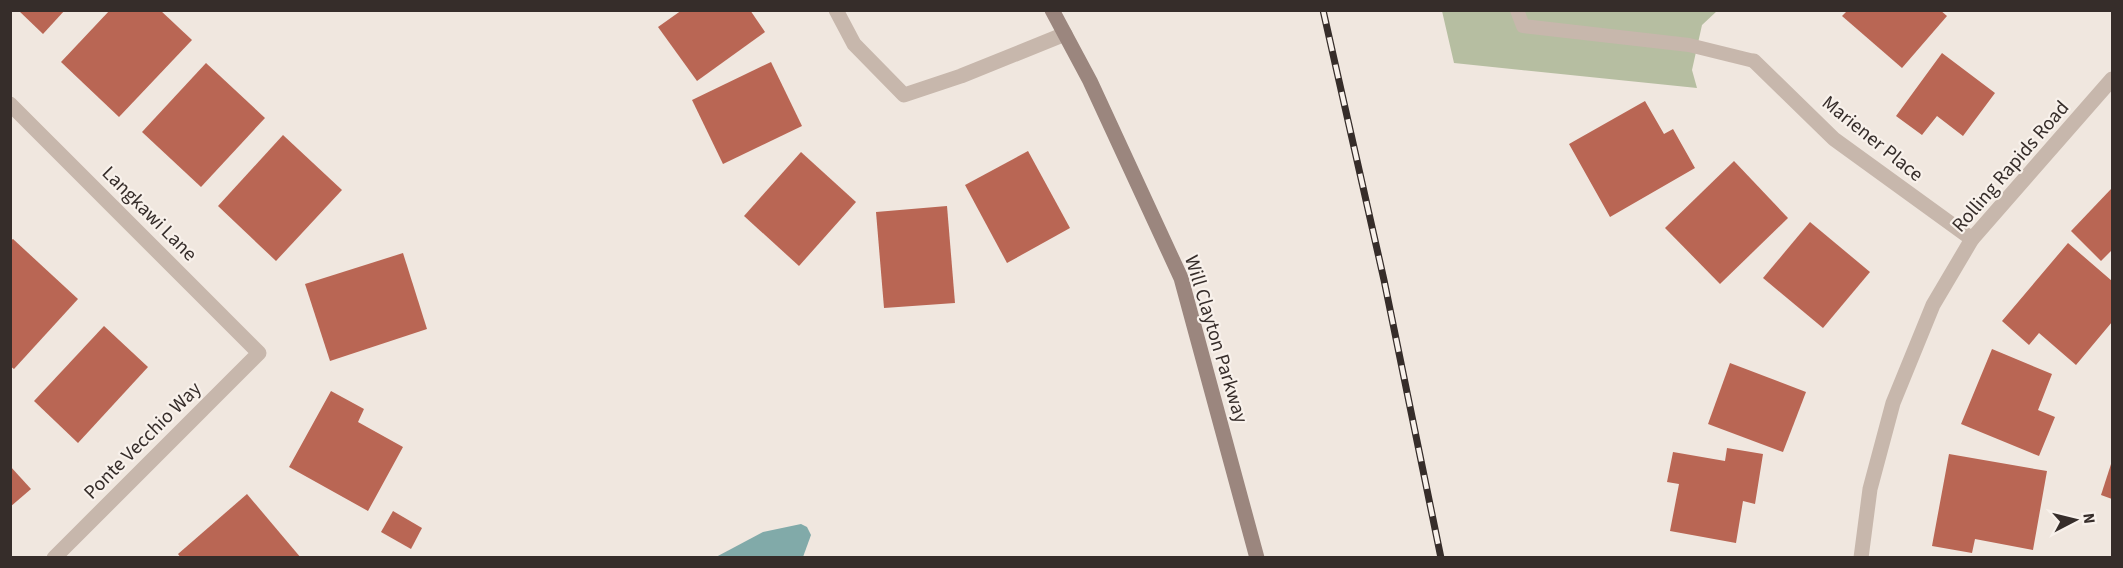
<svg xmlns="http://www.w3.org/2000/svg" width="2123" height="568" font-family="'Source Sans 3',sans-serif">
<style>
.green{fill:#b6bea1}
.water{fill:#81aaa9}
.building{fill:#b96654}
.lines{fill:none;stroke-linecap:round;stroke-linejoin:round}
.lane{stroke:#c7b7ac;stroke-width:14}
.street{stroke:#c7b7ac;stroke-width:15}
.secondary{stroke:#9b867e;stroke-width:15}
.rail-casing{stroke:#362d2a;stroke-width:7}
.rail{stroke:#f8f1eb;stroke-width:4.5;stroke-dasharray:14;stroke-linecap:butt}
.labels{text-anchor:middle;stroke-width:4.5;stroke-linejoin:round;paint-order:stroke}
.street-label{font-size:20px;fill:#362d2a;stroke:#f8f1eb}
</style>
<rect width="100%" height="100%" fill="#f0e7df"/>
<path class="green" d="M 1442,11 L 1717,11 L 1702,25 L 1692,70 L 1697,88 L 1454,63 Z"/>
<path class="water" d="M 801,524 L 807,527 L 811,535 L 803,557 L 716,557 L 763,532 Z"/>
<g class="building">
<path d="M 18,10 L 65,10 L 43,34 Z"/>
<path d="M 110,10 L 160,10 L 192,40 L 119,117 L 61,62 Z"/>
<path d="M 682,10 L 750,10 L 765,32 L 697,81 L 658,27 Z"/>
<path d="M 1848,10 L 1940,10 L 1947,16 L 1902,68 L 1842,16 Z"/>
<path d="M 1942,53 L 1995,93 L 1963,136 L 1937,116 L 1922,135 L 1896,116 Z"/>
<path d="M 771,62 L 802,126 L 723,164 L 692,100 Z"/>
<path d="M 206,63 L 265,118 L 201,187 L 142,132 Z"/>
<path d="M 1645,101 L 1664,134 L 1673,129 L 1695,168 L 1610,217 L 1569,144 Z"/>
<path d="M 283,135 L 342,190 L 276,261 L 218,206 Z"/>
<path d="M 1028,151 L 1070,228 L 1007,263 L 965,185 Z"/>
<path d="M 801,152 L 856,202 L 799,266 L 744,216 Z"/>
<path d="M 1734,161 L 1788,218 L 1720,284 L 1665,228 Z"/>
<path d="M 2112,188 L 2112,250 L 2101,261 L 2071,231 Z"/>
<path d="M 947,206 L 955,303 L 884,308 L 876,212 Z"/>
<path d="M 1810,222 L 1870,272 L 1823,328 L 1763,278 Z"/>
<path d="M 13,239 L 78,299 L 14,369 L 10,366 L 10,241 Z"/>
<path d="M 2068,243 L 2112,281 L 2112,322 L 2076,365 L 2039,333 L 2029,345 L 2002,321 Z"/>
<path d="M 403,253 L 427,329 L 330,361 L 305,284 Z"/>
<path d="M 104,326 L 148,367 L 78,443 L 34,401 Z"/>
<path d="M 1992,349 L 2052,374 L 2038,410 L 2055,417 L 2039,456 L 1961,424 Z"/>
<path d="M 1730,363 L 1806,392 L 1783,452 L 1708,424 Z"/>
<path d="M 331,391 L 364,409 L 358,422 L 403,447 L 368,511 L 289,467 Z"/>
<path d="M 1727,448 L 1763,454 L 1755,504 L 1743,501 L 1736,543 L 1670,531 L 1679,484 L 1667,482 L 1673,452 L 1725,461 Z"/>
<path d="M 1949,454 L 2047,471 L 2033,550 L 1975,539 L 1972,553 L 1932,546 Z"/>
<path d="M 2112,461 L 2112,499 L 2101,495 Z"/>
<path d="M 10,466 L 31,489 L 10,507 Z"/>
<path d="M 247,494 L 301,558 L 181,558 L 178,554 Z"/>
<path d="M 393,511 L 422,528 L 411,549 L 381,532 Z"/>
</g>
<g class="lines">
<path class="lane" d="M 1517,10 L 1523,26 L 1689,45 L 1754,61"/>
<g class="street">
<path d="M 836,10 L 854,44 L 904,95 L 961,76 L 1065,34"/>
<path d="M 1754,61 L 1834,139 L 1972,239"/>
<path d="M 10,104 L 259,353 L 54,558"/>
<path d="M 1861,558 L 1870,489 L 1893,403 L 1933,305 L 1972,239 L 2112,79"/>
</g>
<path class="secondary" d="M 1052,10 L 1090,81 L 1181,278 L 1257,558"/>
<defs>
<path id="rail" d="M 1323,10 L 1384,280 L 1441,558"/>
</defs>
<use href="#rail" class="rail-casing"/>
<use href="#rail" class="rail"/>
</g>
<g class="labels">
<g class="street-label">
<text transform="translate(1873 138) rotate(39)" y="7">Mariener Place</text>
<text transform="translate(2010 166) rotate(-49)" y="7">Rolling Rapids Road</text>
<text transform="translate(150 213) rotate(45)" y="7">Langkawi Lane</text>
<text transform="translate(1217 339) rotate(73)" y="7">Will Clayton Parkway</text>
<text transform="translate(142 440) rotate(-45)" y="7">Ponte Vecchio Way</text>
</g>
</g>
<rect width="2123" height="568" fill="none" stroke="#362d2a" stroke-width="24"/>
<g transform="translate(2075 520) rotate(83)" stroke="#f8f1eb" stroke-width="4.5" paint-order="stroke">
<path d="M0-4.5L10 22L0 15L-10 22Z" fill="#362d2a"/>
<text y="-9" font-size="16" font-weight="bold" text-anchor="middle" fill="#362d2a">N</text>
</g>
</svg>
